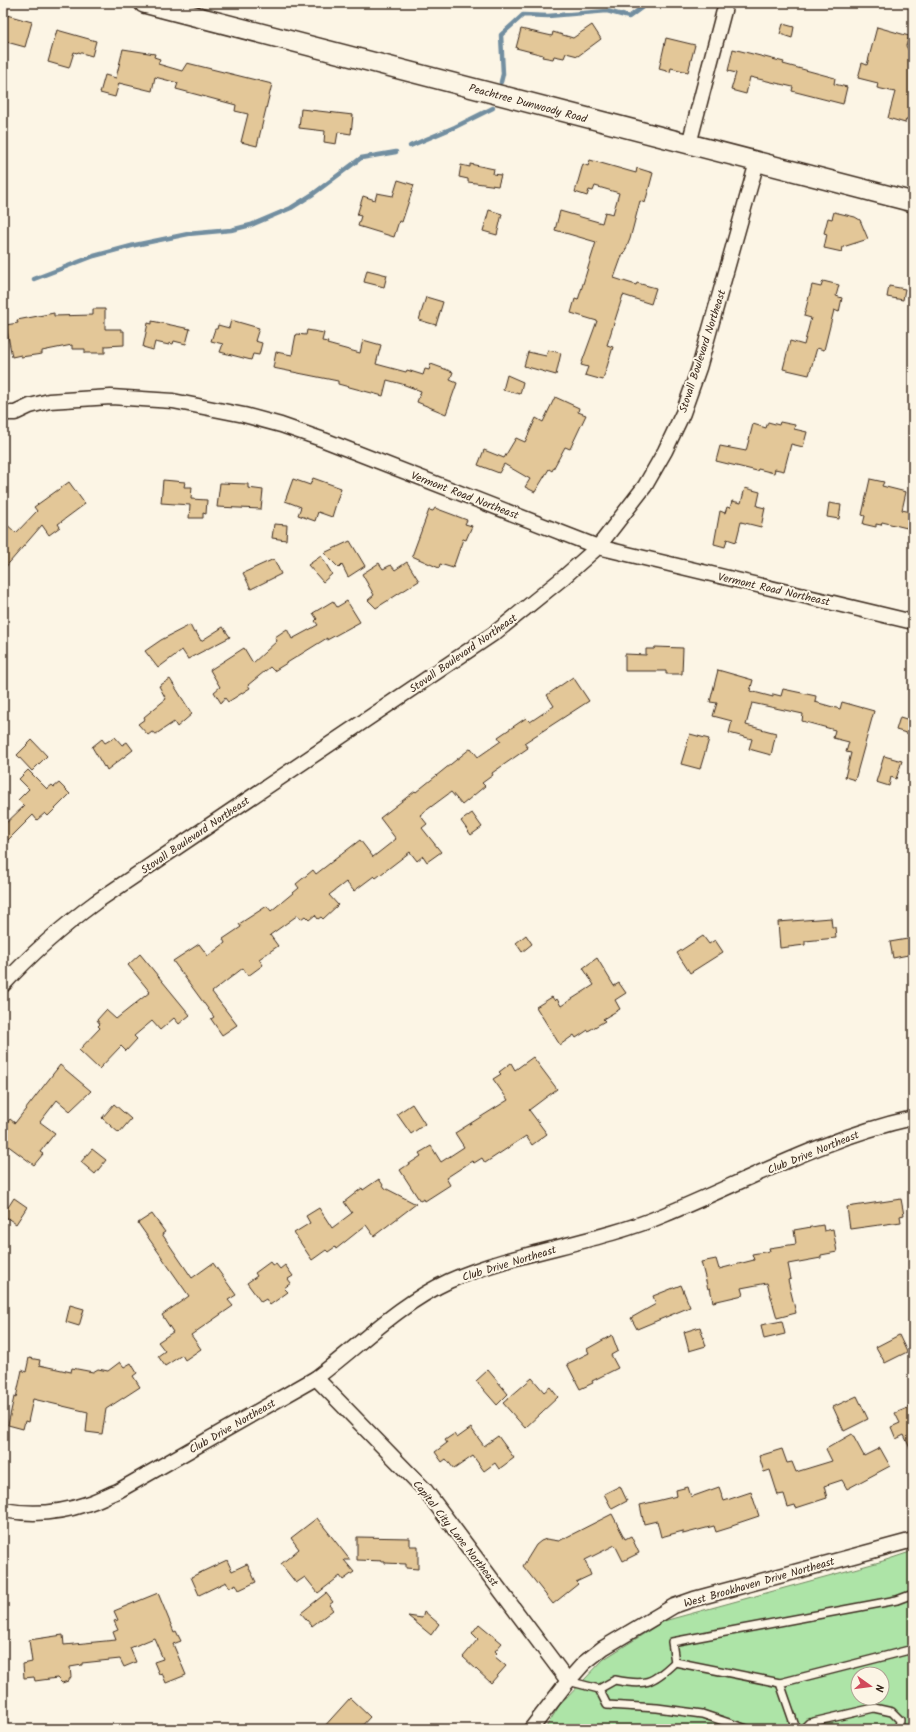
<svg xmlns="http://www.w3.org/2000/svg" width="916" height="1732" font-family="Kalam,sans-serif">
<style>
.green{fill:#ade4a7;stroke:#748762;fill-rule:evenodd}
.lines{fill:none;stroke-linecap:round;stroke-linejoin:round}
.stream{stroke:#728ea0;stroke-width:4.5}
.building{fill:#e3c798;stroke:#3b2a1e}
.service-casing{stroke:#3b2a1e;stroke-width:10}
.minor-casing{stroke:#3b2a1e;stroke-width:17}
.secondary-casing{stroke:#3b2a1e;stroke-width:22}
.service{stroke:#fcf5e5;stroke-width:7}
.minor{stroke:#fcf5e5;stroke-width:14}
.secondary{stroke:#fcf5e5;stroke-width:19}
.labels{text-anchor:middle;stroke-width:4;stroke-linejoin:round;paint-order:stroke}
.street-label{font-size:11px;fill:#3b2a1e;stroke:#fcf5e5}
</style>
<rect width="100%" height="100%" fill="#fcf5e5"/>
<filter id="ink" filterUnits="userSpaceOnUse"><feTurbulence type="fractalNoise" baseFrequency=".025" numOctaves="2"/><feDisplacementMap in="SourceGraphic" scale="8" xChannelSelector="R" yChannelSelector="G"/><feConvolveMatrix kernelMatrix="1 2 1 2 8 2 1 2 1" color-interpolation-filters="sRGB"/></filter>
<g filter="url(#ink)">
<path class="green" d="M 913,1551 L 913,1729 L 545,1729 L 559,1706 L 604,1659 L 664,1621 L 883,1561 ZM 858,1674 L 882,1674 L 882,1698 L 858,1698 Z"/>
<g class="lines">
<g class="stream">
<path d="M 501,82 L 503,74 L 501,35 L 523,15 L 548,16 L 607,11 L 629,17 L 648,3"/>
<path d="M 410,146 L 455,127 L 493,108"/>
<path d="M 34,279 L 94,256 L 135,245 L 188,234 L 231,230 L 251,225 L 291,208 L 313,194 L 361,158 L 396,152"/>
</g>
</g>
<g class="building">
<path d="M 3,14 L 32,22 L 25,47 L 3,41 Z"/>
<path d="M 783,24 L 794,27 L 792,38 L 780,34 Z"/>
<path d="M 592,25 L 601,39 L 578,56 L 566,53 L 564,58 L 554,56 L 553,59 L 542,57 L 543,55 L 516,48 L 521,29 L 552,36 L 553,32 L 573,38 Z"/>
<path d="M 877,27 L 909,36 L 906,46 L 913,58 L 913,102 L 908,119 L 906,119 L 905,123 L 888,118 L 895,92 L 877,88 L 878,83 L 858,78 L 862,63 L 867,65 Z"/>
<path d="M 57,30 L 96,41 L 92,56 L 78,52 L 77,53 L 74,52 L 69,68 L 48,62 Z"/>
<path d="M 666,38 L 695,45 L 688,72 L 671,68 L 670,72 L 659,69 Z"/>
<path d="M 123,49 L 155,54 L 154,57 L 160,59 L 158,64 L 182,71 L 187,63 L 272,84 L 257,146 L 241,142 L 248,114 L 235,111 L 236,105 L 176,89 L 178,83 L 155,77 L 152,91 L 119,83 L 115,97 L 100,93 L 105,75 L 116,78 Z"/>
<path d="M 733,49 L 784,62 L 783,64 L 835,78 L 834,84 L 847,87 L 843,104 L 792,91 L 793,87 L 750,77 L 746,94 L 731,90 L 736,73 L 728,71 Z"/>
<path d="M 301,109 L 353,115 L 351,134 L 338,132 L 336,144 L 324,142 L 325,131 L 299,128 Z"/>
<path d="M 590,160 L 636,173 L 637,168 L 653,173 L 645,203 L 640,201 L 630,239 L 624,254 L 623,253 L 614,278 L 636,285 L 637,283 L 656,288 L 651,304 L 623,295 L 607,345 L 613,347 L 603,380 L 585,375 L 588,367 L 581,365 L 597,321 L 571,313 L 575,299 L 578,300 L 596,242 L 555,230 L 560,211 L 602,223 L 605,212 L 613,214 L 619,193 L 595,186 L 593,191 L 589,190 L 587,196 L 575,192 L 583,164 L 588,166 Z"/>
<path d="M 470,164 L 494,169 L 493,174 L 501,175 L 498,186 L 468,182 L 468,179 L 459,177 L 461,165 L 470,167 Z"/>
<path d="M 398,180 L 414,185 L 402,222 L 399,221 L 394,237 L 358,226 L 361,216 L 357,215 L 363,196 L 375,200 L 377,193 L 393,196 Z"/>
<path d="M 489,210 L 502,214 L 497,235 L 483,231 Z"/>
<path d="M 834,212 L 855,217 L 860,220 L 868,239 L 843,247 L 842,252 L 824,248 L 827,234 L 824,233 L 828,218 L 832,219 Z"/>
<path d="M 367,270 L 387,275 L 384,287 L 364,282 Z"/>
<path d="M 823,281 L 839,285 L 836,296 L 842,298 L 839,312 L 834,310 L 824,350 L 817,348 L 809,375 L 783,369 L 790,341 L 804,345 L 811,318 L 804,316 L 812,285 L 821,287 Z"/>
<path d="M 889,286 L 905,289 L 903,300 L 887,297 Z"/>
<path d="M 426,297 L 443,302 L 436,325 L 419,320 Z"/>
<path d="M 93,309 L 105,309 L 105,329 L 121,329 L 121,331 L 124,331 L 124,345 L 105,346 L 105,353 L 85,353 L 85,349 L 72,349 L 72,345 L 42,351 L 42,354 L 21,357 L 21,355 L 12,357 L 6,325 L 18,323 L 17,320 L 54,313 L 54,316 L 93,315 Z"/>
<path d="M 231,320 L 259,328 L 255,341 L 262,343 L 259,355 L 253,354 L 251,360 L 220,352 L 223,344 L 211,341 L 215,329 L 217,329 L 218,325 L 229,328 Z"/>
<path d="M 152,321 L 190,329 L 186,344 L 174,341 L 173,344 L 169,343 L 169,345 L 155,342 L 153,350 L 143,347 L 148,323 L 152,324 Z"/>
<path d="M 307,330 L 324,333 L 322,341 L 328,342 L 327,344 L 360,353 L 363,340 L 381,345 L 376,364 L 406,372 L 407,370 L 423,375 L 425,369 L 429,370 L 431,364 L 453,372 L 450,380 L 457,383 L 446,414 L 417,402 L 421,391 L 402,384 L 387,380 L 383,396 L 338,384 L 338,381 L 273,368 L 276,352 L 292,355 L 296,334 L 306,335 Z"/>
<path d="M 548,350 L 561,353 L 556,375 L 524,366 L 528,352 L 546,356 Z"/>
<path d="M 507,375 L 523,382 L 520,394 L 503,390 Z"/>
<path d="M 555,397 L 579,408 L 578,412 L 586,415 L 570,449 L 565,447 L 552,471 L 549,469 L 535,492 L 525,487 L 530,479 L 504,464 L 499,473 L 478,465 L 484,450 L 504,458 L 516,438 L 525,442 L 536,418 L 543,422 Z"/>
<path d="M 768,422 L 779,425 L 780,422 L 795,425 L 794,429 L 807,432 L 803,447 L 791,444 L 784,471 L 775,469 L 774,473 L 758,469 L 757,471 L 716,461 L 720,446 L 746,451 L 753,424 L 766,428 Z"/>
<path d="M 313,478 L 341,488 L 332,517 L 318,512 L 315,521 L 298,515 L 301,507 L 285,501 L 293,479 L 310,485 Z"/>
<path d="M 870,479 L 884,482 L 882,486 L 906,492 L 902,510 L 911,512 L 907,528 L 882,522 L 881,525 L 876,524 L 876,527 L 863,524 L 865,516 L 862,515 Z"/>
<path d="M 163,480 L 185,482 L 184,487 L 192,487 L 191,499 L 207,500 L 206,514 L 203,513 L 203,518 L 189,518 L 190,505 L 161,503 Z"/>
<path d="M 69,482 L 85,504 L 58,524 L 60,527 L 49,535 L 42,525 L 3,570 L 3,521 L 16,533 L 37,511 L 34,507 Z"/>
<path d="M 220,483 L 248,484 L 248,488 L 263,490 L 261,509 L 217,507 Z"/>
<path d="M 745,488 L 760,492 L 757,506 L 765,508 L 761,527 L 741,522 L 736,542 L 727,539 L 725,547 L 714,544 L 720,511 L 725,513 L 727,507 L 730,508 L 732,501 L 741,503 Z"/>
<path d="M 829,503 L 841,505 L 839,519 L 827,517 Z"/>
<path d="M 435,508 L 467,520 L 465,524 L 472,526 L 466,540 L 463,539 L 453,568 L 440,564 L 439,568 L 412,556 L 429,510 L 433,511 Z"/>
<path d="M 274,524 L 287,525 L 286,540 L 272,538 Z"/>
<path d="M 350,541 L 365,566 L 348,577 L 342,565 L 339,568 L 324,553 Z"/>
<path d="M 321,556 L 332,574 L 323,582 L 308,565 Z"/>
<path d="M 274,559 L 281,574 L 251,589 L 243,573 Z"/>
<path d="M 407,562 L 419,581 L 376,608 L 368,600 L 374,595 L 362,574 L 379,563 L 383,569 L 391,565 L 395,570 Z"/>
<path d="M 333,601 L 337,607 L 347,601 L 360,622 L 327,640 L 327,638 L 274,671 L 270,667 L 248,685 L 250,688 L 228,702 L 225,698 L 221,703 L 214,692 L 220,687 L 210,670 L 244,648 L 253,663 L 277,641 L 275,637 L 287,629 L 292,639 L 318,625 L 315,621 L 317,619 L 313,613 Z"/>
<path d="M 190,625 L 194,633 L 196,632 L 201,641 L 223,627 L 230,637 L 188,659 L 182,650 L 158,668 L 145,651 L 161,640 Z"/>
<path d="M 655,647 L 683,648 L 682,674 L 666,674 L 666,671 L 625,671 L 625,654 L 646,655 L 646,649 L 654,649 Z"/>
<path d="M 718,670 L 753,680 L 750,691 L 773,697 L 773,694 L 781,696 L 783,689 L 816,696 L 815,702 L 840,709 L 842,702 L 874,711 L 855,780 L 845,777 L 851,753 L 846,752 L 849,742 L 833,738 L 835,730 L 802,721 L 803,714 L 752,703 L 746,725 L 776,733 L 771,755 L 749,749 L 752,739 L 729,733 L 732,721 L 713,716 L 717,703 L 710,702 Z"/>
<path d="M 573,677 L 589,701 L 524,743 L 528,748 L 492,773 L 493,775 L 482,783 L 485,786 L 462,805 L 451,792 L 420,815 L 427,824 L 422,828 L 441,852 L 427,862 L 423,856 L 417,861 L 410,852 L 376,878 L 374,876 L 354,891 L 346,882 L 329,895 L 338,905 L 323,919 L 321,917 L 318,919 L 315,915 L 309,920 L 305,916 L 301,919 L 298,915 L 270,935 L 278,946 L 259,959 L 263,965 L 248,976 L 243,968 L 212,992 L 237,1025 L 222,1035 L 211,1019 L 214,1017 L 173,961 L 199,944 L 208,956 L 225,943 L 223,939 L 241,927 L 239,924 L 267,906 L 271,911 L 299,888 L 296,884 L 313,870 L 316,874 L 360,840 L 373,857 L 396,839 L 380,818 L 415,791 L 416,792 L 471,748 L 478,757 L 501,741 L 498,737 L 526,718 L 530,722 L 554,706 L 547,695 Z"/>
<path d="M 170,679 L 192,714 L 177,727 L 174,722 L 156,734 L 152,732 L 148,735 L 138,724 L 145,719 L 144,717 L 166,699 L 159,686 Z"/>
<path d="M 900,717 L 913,721 L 913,735 L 896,730 Z"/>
<path d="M 690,734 L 709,739 L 700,769 L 681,764 Z"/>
<path d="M 115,737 L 122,745 L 127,742 L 133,750 L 107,770 L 105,766 L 104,767 L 92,747 L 102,739 L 105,743 Z"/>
<path d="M 32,740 L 47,756 L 32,771 L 17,755 Z"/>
<path d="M 884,756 L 902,761 L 896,779 L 891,777 L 889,786 L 876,782 Z"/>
<path d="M 28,770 L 47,789 L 52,785 L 54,787 L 59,783 L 70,794 L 48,816 L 45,813 L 37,820 L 33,815 L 3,845 L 3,826 L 24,806 L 18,800 L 29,789 L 19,779 Z"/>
<path d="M 472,813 L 482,827 L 471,835 L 461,821 Z"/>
<path d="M 831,918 L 832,927 L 835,927 L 836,938 L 805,941 L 805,945 L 780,948 L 778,922 Z"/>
<path d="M 526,935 L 532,944 L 522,952 L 516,943 Z"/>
<path d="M 703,936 L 709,944 L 715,940 L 723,952 L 690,973 L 677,953 Z"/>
<path d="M 913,938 L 913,954 L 893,958 L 890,942 Z"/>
<path d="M 140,954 L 190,1015 L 179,1024 L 174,1018 L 160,1030 L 152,1021 L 134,1036 L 137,1039 L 126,1051 L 121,1046 L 99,1069 L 79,1050 L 100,1028 L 98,1026 L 100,1024 L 97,1020 L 106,1010 L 116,1019 L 150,992 L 128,965 Z"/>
<path d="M 597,958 L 614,986 L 619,983 L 626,993 L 615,1000 L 620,1009 L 603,1019 L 605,1021 L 588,1031 L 588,1030 L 576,1038 L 574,1035 L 560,1045 L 536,1007 L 552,997 L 555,1001 L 557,999 L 561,1006 L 594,985 L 583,968 Z"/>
<path d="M 533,1057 L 557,1089 L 529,1110 L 547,1134 L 532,1145 L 526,1136 L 485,1163 L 482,1158 L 474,1163 L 472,1161 L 446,1178 L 450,1185 L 425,1201 L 424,1199 L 420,1201 L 400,1170 L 421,1156 L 419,1153 L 431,1146 L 441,1162 L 464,1147 L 455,1133 L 508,1100 L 493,1079 L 501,1074 L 499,1072 L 511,1063 L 515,1070 Z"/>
<path d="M 60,1065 L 91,1091 L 70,1111 L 57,1100 L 40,1122 L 55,1133 L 40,1152 L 43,1154 L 34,1165 L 3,1142 L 3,1128 L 10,1119 L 15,1123 Z"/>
<path d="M 114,1104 L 131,1119 L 119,1133 L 102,1118 Z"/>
<path d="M 412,1104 L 425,1124 L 411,1134 L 397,1114 Z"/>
<path d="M 92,1149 L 106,1160 L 95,1174 L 81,1162 Z"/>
<path d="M 379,1179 L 385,1188 L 416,1204 L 374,1236 L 366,1225 L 336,1249 L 335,1247 L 328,1252 L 326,1250 L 312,1260 L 294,1233 L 310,1223 L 306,1216 L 319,1208 L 332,1228 L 352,1213 L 344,1202 L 362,1188 L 363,1190 Z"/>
<path d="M 14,1198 L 27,1207 L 16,1224 L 3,1215 Z"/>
<path d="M 901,1199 L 904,1215 L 900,1216 L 901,1222 L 850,1229 L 847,1207 Z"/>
<path d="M 152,1214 L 165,1232 L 162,1234 L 192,1278 L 213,1263 L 236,1295 L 228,1300 L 233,1306 L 191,1335 L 201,1349 L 185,1360 L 182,1355 L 165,1366 L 158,1356 L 165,1351 L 158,1342 L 173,1332 L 162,1315 L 189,1296 L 138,1223 Z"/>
<path d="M 823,1225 L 824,1231 L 833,1229 L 837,1252 L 821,1255 L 821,1258 L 788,1264 L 791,1279 L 788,1280 L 796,1313 L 777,1318 L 767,1283 L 741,1288 L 743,1295 L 713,1302 L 710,1288 L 708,1289 L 701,1262 L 716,1259 L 719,1269 L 754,1260 L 752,1254 L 770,1251 L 769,1248 L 796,1244 L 794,1230 Z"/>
<path d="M 270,1262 L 273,1266 L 276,1264 L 280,1269 L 285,1265 L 293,1276 L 288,1279 L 291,1283 L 284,1288 L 288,1292 L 270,1305 L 266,1299 L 261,1302 L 247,1283 L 257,1276 L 255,1273 Z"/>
<path d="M 681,1285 L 690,1307 L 637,1329 L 631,1318 L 656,1304 L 653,1296 Z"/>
<path d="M 70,1305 L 84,1309 L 79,1326 L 66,1322 Z"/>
<path d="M 782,1321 L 785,1334 L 764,1339 L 761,1325 Z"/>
<path d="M 700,1327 L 706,1346 L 689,1351 L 684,1332 Z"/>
<path d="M 612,1335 L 618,1351 L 611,1355 L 618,1368 L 592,1381 L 593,1383 L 580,1389 L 567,1364 L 589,1353 L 587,1349 Z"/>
<path d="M 899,1335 L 907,1352 L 885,1363 L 876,1347 Z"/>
<path d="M 29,1358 L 40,1360 L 39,1365 L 71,1372 L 72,1368 L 93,1372 L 98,1369 L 108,1371 L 120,1362 L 124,1367 L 131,1363 L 137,1373 L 133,1376 L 140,1387 L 106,1409 L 102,1434 L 86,1432 L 88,1412 L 33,1399 L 28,1422 L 25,1421 L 23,1429 L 8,1425 L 14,1397 L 16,1398 L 22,1370 L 26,1372 Z"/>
<path d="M 488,1370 L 508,1394 L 497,1405 L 476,1381 Z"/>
<path d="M 532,1378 L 544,1392 L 550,1387 L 558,1397 L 525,1428 L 503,1403 Z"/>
<path d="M 857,1396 L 868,1419 L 844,1431 L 833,1407 Z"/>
<path d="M 913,1406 L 913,1455 L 904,1435 L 896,1439 L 891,1427 L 900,1423 L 895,1413 Z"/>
<path d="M 471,1428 L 484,1446 L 498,1436 L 514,1458 L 499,1469 L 495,1463 L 484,1471 L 473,1456 L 454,1469 L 446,1459 L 442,1462 L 435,1452 L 447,1443 L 445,1440 L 454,1434 L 457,1438 Z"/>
<path d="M 852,1434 L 864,1456 L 880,1448 L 890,1466 L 847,1489 L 842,1480 L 824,1486 L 827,1498 L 796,1508 L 795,1505 L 788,1507 L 784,1494 L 778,1495 L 770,1470 L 764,1472 L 759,1456 L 782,1449 L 787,1463 L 792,1462 L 796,1472 L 832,1461 L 826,1449 Z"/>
<path d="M 620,1486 L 627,1501 L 612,1509 L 604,1494 Z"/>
<path d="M 688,1487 L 691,1497 L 719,1487 L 724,1501 L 751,1492 L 759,1516 L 732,1525 L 732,1527 L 716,1532 L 714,1526 L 683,1534 L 683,1531 L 661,1537 L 657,1521 L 644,1524 L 640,1505 L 677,1496 L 676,1490 Z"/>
<path d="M 612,1514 L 625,1539 L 631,1536 L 639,1553 L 623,1561 L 615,1545 L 585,1560 L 591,1575 L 576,1582 L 578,1584 L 553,1604 L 523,1566 L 536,1545 L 541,1541 L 546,1539 L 559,1541 Z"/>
<path d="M 317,1518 L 350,1560 L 344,1560 L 354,1572 L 343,1580 L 340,1576 L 318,1593 L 305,1577 L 296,1583 L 281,1564 L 299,1549 L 291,1538 Z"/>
<path d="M 357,1537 L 410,1538 L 410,1546 L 418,1546 L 418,1569 L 406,1568 L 406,1564 L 385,1563 L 385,1561 L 357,1560 Z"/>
<path d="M 227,1560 L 232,1571 L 247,1564 L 256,1582 L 239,1590 L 236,1584 L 229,1588 L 226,1582 L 199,1595 L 191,1577 Z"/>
<path d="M 158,1593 L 174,1632 L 176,1631 L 181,1641 L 173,1644 L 186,1675 L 166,1683 L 162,1673 L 159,1674 L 154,1662 L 163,1659 L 154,1638 L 130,1648 L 136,1662 L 124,1667 L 120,1659 L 82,1663 L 82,1665 L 70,1667 L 71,1677 L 68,1681 L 62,1683 L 57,1678 L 35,1681 L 34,1677 L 24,1678 L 23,1664 L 32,1662 L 29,1640 L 63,1635 L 64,1645 L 116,1640 L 113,1632 L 118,1630 L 114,1621 L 118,1620 L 114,1611 Z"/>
<path d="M 326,1593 L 333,1602 L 329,1605 L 333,1610 L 312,1626 L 301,1613 Z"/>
<path d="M 424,1611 L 439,1624 L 431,1635 L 408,1616 L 422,1618 Z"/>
<path d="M 479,1624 L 502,1643 L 495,1651 L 497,1653 L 494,1656 L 506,1666 L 491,1683 L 463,1657 L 478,1639 L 472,1633 Z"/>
<path d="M 350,1698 L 370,1717 L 359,1729 L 322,1729 Z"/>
</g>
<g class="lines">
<defs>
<g id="service">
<path d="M 675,1662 L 672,1642 L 897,1600 L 913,1594"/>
<path d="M 675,1662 L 780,1683 L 913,1649"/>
<path d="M 568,1681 L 599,1689 L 615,1680 C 645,1686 652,1684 675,1662"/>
<path d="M 780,1683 L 796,1729"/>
<path d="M 599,1689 L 607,1705 L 657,1708 L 702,1714 L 747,1729"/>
<path d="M 803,1729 L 809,1723 L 874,1708 L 892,1712 L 900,1720 L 899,1729"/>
</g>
<g id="minor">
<path d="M 689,144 L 726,3"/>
<path d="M 3,413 L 15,413 L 30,406 L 49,401 L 111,397 L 173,401 L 244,415 L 281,425 L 324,440 L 598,547 L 913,622"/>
<path d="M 3,985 C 31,954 62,927 96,902 L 496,632 L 564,577 L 598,547 L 645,486 L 665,451 L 683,413 L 699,368 L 757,162"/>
<path d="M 316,1378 L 426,1491 L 568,1681"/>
<path d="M 3,1510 C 30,1515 60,1513 86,1504 C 97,1501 107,1495 118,1491 L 316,1378 C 360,1345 399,1304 449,1281 C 517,1251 595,1244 664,1215 C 746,1181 826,1137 913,1118"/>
<path d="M 531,1729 L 568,1681 L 584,1663 L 603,1648 L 674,1606 L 694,1599 L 913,1540"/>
</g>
<path id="secondary" d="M 144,3 L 913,202"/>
</defs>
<use href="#service" class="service-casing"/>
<use href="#minor" class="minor-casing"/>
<use href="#secondary" class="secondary-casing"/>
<use href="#service" class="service"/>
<use href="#minor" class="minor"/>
<use href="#secondary" class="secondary"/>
</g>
</g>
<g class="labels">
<g class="street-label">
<text transform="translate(528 103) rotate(15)" y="4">Peachtree Dunwoody Road</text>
<text transform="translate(702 351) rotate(-72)" y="4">Stovall Boulevard Northeast</text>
<text transform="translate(465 495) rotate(21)" y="4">Vermont Road Northeast</text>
<text transform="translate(774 589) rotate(13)" y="4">Vermont Road Northeast</text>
<text transform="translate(463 653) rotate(-35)" y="4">Stovall Boulevard Northeast</text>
<text transform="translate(195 835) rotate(-34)" y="4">Stovall Boulevard Northeast</text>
<text transform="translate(813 1152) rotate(-22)" y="4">Club Drive Northeast</text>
<text transform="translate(509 1263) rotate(-17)" y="4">Club Drive Northeast</text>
<text transform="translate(232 1426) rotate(-30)" y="4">Club Drive Northeast</text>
<text transform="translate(456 1533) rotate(52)" y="4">Capital City Lane Northeast</text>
<text transform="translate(759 1582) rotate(-16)" y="4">West Brookhaven Drive Northeast</text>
</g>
</g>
<rect width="916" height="1732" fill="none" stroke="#fcf5e5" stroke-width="16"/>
<rect x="8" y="8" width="900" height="1716" fill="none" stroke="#3b2a1e" stroke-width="1.5" filter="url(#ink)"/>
<g transform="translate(870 1686) rotate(104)"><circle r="19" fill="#fcf5e5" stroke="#afa495"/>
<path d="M0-3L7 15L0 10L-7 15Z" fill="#d1495b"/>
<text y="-6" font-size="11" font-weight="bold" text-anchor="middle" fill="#3b2a1e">N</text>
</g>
</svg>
